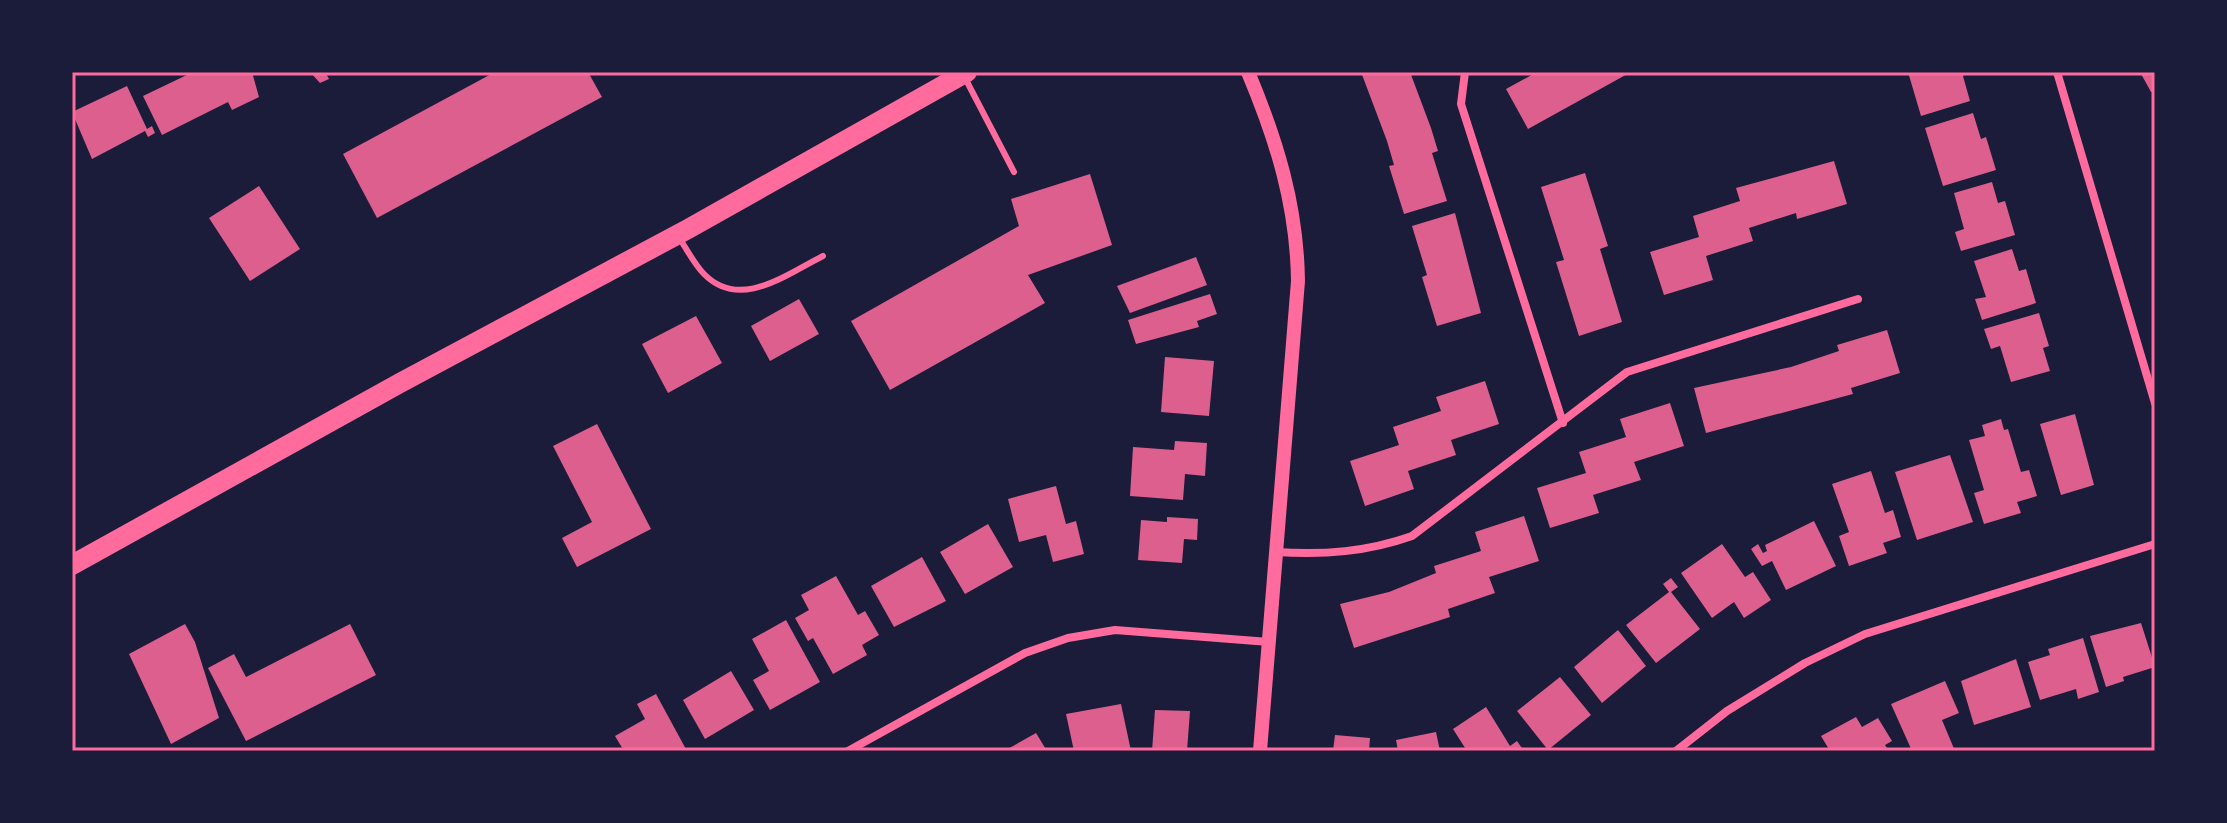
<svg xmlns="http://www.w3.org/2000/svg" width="2227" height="823" font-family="Jost,sans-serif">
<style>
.building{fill:#dd5f8e}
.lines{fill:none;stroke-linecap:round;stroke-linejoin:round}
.service{stroke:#ff6b9d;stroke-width:6}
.minor{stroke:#ff6b9d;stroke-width:8}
.tertiary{stroke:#ff6b9d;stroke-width:14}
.primary{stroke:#ff6b9d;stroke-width:20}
.neatline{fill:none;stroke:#ff6b9d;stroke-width:3}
</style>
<rect width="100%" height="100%" fill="#1b1b3a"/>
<g class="building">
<path d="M 193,72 L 252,72 L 259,97 L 232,110 L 228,102 L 162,135 L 143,96 Z"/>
<path d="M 310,72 L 325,72 L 329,79 L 320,83 Z"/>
<path d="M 495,72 L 588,72 L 602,97 L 377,218 L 343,154 Z"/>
<path d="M 1361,72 L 1410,72 L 1431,128 L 1438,151 L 1432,153 L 1447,201 L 1404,214 L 1389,166 L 1394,165 L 1387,141 Z"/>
<path d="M 1537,72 L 1631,72 L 1528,129 L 1506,89 Z"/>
<path d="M 1908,72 L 1967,72 L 1963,76 L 1970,101 L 1921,116 Z"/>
<path d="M 2140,72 L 2155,72 L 2155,91 L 2151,92 Z"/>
<path d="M 127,86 L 147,129 L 152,126 L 155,133 L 148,137 L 145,131 L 92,159 L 72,112 Z"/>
<path d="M 1973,113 L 1981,139 L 1986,137 L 1996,170 L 1943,186 L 1925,128 Z"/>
<path d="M 1834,161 L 1847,204 L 1797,219 L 1796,213 L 1749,228 L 1753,241 L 1706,256 L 1713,280 L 1664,295 L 1650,252 L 1699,237 L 1693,216 L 1740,201 L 1736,188 Z"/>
<path d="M 1585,173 L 1608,246 L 1600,249 L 1622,322 L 1579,336 L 1556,262 L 1564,260 L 1541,187 Z"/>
<path d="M 1090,174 L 1112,245 L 1028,275 L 1045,303 L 890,390 L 851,321 L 1019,226 L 1011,199 Z"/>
<path d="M 1992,182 L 1998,203 L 2005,201 L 2015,235 L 1961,251 L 1955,232 L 1964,229 L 1954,193 Z"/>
<path d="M 259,186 L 300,249 L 250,281 L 209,218 Z"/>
<path d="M 1455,213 L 1481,313 L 1437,326 L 1422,277 L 1427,275 L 1412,226 Z"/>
<path d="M 2012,249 L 2019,271 L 2026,269 L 2036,303 L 1982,320 L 1975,299 L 1986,297 L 1974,261 Z"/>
<path d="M 1196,257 L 1207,285 L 1130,313 L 1117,286 Z"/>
<path d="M 1210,294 L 1217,314 L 1197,321 L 1199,327 L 1136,344 L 1128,320 Z"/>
<path d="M 799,299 L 819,334 L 770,361 L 751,326 Z"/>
<path d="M 2039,313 L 2049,346 L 2043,348 L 2050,371 L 2011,382 L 2000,346 L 1991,349 L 1984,329 Z"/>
<path d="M 696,316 L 722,363 L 668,393 L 642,344 Z"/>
<path d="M 1887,330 L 1900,373 L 1851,388 L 1853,394 L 1706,433 L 1694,388 L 1791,367 L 1839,351 L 1837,345 Z"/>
<path d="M 1165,357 L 1214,361 L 1209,416 L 1161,412 Z"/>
<path d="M 1485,381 L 1499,424 L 1451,440 L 1456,455 L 1408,471 L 1414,489 L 1365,506 L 1350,461 L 1399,445 L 1393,427 L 1441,411 L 1436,397 Z"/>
<path d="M 1670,403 L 1684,446 L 1634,462 L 1641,480 L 1593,495 L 1599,513 L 1550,528 L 1537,488 L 1586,473 L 1579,452 L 1626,437 L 1620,419 Z"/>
<path d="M 2075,414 L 2094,485 L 2061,495 L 2040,424 Z"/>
<path d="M 2001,419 L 2004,430 L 2008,429 L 2021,472 L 2029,470 L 2037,496 L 2017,502 L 2021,513 L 1984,524 L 1974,493 L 1984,490 L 1969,440 L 1985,436 L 1982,425 Z"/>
<path d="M 597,424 L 651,529 L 577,567 L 562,538 L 592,522 L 553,446 Z"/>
<path d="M 1175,441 L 1207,443 L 1205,476 L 1185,474 L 1183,500 L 1130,496 L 1133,447 L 1174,450 Z"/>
<path d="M 1950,455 L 1973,522 L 1917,540 L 1895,472 Z"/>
<path d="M 1871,471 L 1885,513 L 1893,510 L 1901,537 L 1883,543 L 1887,553 L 1849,566 L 1839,536 L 1849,532 L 1832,484 Z"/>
<path d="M 1056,486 L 1066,524 L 1076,521 L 1084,554 L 1053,562 L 1046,535 L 1019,542 L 1008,499 Z"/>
<path d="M 1524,516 L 1539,561 L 1489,577 L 1495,593 L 1448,609 L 1450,617 L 1354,648 L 1340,604 L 1389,592 L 1436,573 L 1434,566 L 1481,551 L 1475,532 Z"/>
<path d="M 1167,517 L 1198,519 L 1197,540 L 1184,539 L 1182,563 L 1138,560 L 1141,520 L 1167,522 Z"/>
<path d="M 1814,521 L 1836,566 L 1786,590 L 1772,561 L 1762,566 L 1751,549 L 1758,544 L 1763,553 L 1767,551 L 1765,545 Z"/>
<path d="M 988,524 L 1013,567 L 965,594 L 940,552 Z"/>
<path d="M 1722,544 L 1745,577 L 1753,572 L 1771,600 L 1744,618 L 1734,602 L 1712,618 L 1681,573 Z"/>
<path d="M 922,557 L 946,601 L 894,627 L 871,586 Z"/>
<path d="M 836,576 L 858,615 L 865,611 L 879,635 L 862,645 L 867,655 L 833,674 L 813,638 L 808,641 L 795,618 L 809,610 L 801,595 Z"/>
<path d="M 1671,578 L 1678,587 L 1671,592 L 1700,629 L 1656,663 L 1626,625 L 1669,592 L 1663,584 Z"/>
<path d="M 786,620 L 820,682 L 770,710 L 753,680 L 769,671 L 752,639 Z"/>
<path d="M 2141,623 L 2155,667 L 2123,677 L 2124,681 L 2106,687 L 2090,636 Z"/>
<path d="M 185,624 L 195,642 L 219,718 L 171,744 L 129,654 Z"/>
<path d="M 350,624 L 376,675 L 246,741 L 208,668 L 234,654 L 246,677 Z"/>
<path d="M 1618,630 L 1646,666 L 1602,703 L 1574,667 Z"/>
<path d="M 2083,638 L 2099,692 L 2078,699 L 2076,689 L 2040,700 L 2028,662 L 2050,655 L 2048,649 Z"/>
<path d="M 2016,659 L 2031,707 L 1974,725 L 1961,681 Z"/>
<path d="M 731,671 L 754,710 L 705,739 L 683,700 Z"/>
<path d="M 1560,677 L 1591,715 L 1548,750 L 1517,711 Z"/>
<path d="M 1945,681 L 1959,713 L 1942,720 L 1955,751 L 1912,751 L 1891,704 Z"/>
<path d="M 656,694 L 687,751 L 624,751 L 615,736 L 645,719 L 637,704 Z"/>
<path d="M 1121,704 L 1131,751 L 1074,751 L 1066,714 Z"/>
<path d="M 1486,707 L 1510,746 L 1517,741 L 1524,751 L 1467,751 L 1453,729 Z"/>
<path d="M 1155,710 L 1190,711 L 1187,751 L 1152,751 Z"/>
<path d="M 1856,717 L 1862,727 L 1878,718 L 1892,741 L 1885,745 L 1889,751 L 1830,751 L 1821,736 Z"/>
<path d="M 1436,732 L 1440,751 L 1398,751 L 1396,740 Z"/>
<path d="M 1036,733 L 1047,751 L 1004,751 Z"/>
<path d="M 1335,735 L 1370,738 L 1369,751 L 1333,751 Z"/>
</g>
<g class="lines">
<g class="service">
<path d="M 964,76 L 1014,172"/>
<path d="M 679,238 C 687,249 694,264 704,274 C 740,311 787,274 823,256"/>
</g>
<g class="minor">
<path d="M 1465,72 L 1461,104 L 1563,423"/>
<path d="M 2057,72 L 2155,403"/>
<path d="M 1276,552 C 1324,555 1367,552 1412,536 L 1627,372 L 1858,299"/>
<path d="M 848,751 L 1025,653 L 1068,638 L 1115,630 L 1269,642"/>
<path d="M 1676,751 L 1727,711 L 1805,663 L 1865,634 L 2155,544"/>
</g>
<path class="tertiary" d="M 1248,72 C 1277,141 1297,206 1298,281 L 1260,751"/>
<path class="primary" d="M 72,565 L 400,383 L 688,229 L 967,72"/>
</g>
<rect width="2227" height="823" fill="none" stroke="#1b1b3a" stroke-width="148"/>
<rect x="74" y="74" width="2079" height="675" class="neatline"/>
</svg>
